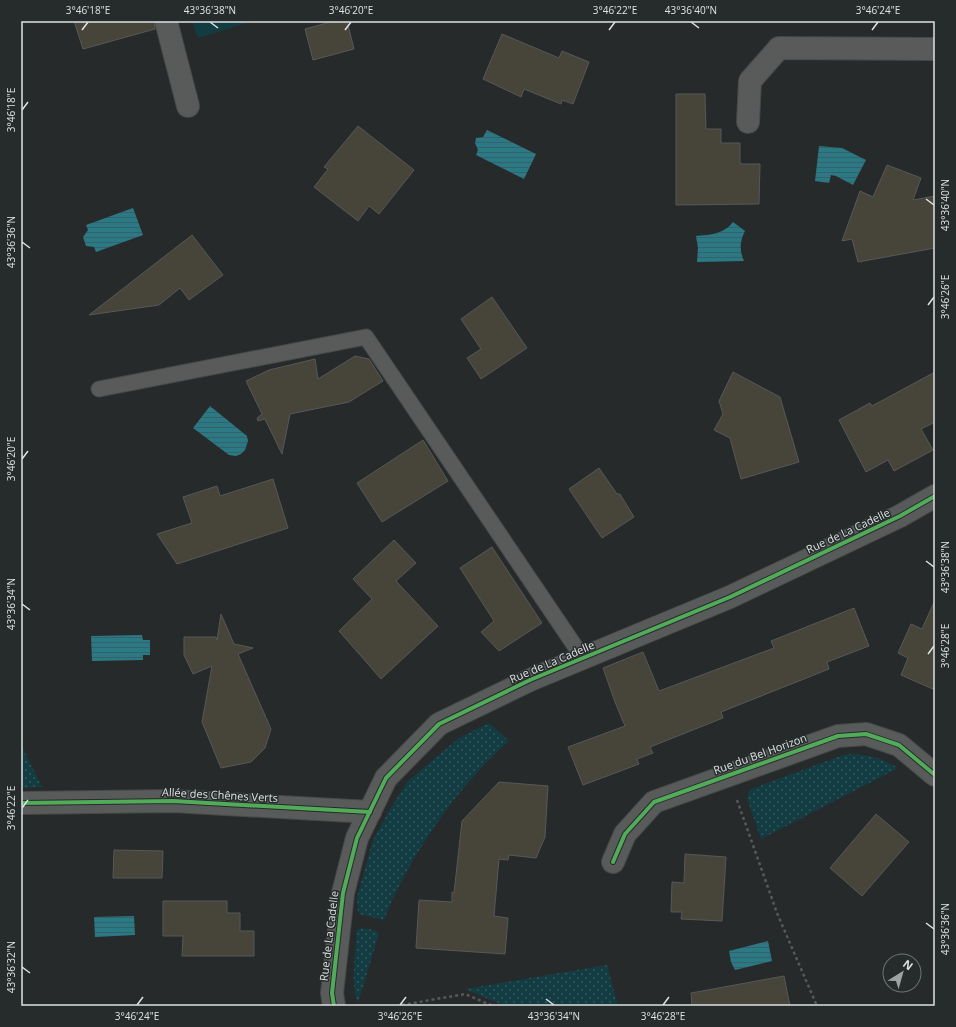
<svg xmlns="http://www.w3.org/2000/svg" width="956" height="1027" font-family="'Open Sans',sans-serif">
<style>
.grass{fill:url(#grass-dots)}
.pitch{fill:#133c42}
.water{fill:url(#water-rules)}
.building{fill:#47443a;stroke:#575858}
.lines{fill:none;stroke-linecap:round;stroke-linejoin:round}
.service-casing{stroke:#464848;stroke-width:17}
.minor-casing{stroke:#464848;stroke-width:24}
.path{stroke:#565959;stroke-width:2.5;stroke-dasharray:3 3;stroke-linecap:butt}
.service{stroke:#595b5b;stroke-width:15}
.minor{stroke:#595b5b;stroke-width:22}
.cycleway-casing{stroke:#262b2c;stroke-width:6}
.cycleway{stroke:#51ab58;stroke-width:4}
.ticks{fill:none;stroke:#dee2e2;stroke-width:1.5}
.labels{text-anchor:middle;stroke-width:3;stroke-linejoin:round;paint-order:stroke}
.street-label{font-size:11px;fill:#dee2e2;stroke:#262b2c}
.neatline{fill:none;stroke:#dee2e2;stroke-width:1.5}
.ticks-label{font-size:10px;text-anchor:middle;fill:#dee2e2}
</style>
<defs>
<pattern id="grass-dots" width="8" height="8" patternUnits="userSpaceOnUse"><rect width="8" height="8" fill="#133c42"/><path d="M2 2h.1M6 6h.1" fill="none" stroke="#35585d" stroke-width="1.8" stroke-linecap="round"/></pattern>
<pattern id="water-rules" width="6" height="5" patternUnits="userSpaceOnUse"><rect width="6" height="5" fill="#2a7984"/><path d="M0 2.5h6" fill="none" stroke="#356167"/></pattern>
</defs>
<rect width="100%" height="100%" fill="#272a2b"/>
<g class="grass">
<path d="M 489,723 L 509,741 C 458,785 408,858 384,920 L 362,915 L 358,912 L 357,898 L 373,840 L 390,809 L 408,781 L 459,738 Z"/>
<path d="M 21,744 L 42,787 L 21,788 Z"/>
<path d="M 846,754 C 869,755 877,756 898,768 L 761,839 L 747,798 L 749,791 L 754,788 Z"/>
<path d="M 361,928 L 374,930 L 379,933 L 358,1003 C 350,986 356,950 357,930 Z"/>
<path d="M 607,965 L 618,1006 L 505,1006 L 465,989 Z"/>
</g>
<path class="pitch" d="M 192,21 L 253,21 L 198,38 Z"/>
<g class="water">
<path d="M 487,130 L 536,154 L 524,179 L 476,155 L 478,150 L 475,143 L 476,138 L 483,137 Z"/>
<path d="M 819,146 L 842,148 L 866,160 L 853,185 L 836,176 L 831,175 L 829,183 L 815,181 Z"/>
<path d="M 133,208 L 143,235 L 96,252 L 94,247 L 86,246 L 83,237 L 88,230 L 86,225 Z"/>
<path d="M 733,222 L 745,231 C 740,241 739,250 744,261 L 697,262 L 698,248 L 696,236 C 710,235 724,234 733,222 Z"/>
<path d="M 210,406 L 247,436 L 248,441 L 245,450 L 241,454 L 236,456 L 229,455 L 193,428 Z"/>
<path d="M 142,635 L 143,640 L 150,640 L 150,655 L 143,655 L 143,660 L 92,661 L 91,636 Z"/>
<path d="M 134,916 L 135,935 L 95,937 L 94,917 Z"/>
<path d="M 768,941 L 772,961 L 735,970 L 731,962 L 729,951 Z"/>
</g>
<g class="building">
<path d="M 74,21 L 154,21 L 155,29 L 83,49 Z"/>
<path d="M 334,21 L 347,21 L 354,49 L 313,60 L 305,29 Z"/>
<path d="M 502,34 L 559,58 L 562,51 L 589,62 L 573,104 L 562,100 L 561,104 L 524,89 L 521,97 L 483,79 Z"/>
<path d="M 676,94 L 705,94 L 706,129 L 721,129 L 721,143 L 740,143 L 740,164 L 760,164 L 759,204 L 676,205 Z"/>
<path d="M 358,126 L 414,170 L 379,214 L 369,206 L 358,221 L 314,187 L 328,169 L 324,167 Z"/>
<path d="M 887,165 L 921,178 L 913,200 L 935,196 L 935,248 L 858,262 L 852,239 L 842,241 L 860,191 L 873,197 Z"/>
<path d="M 192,235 L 223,275 L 189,300 L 180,288 L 159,305 L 89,315 Z"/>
<path d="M 492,297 L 527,348 L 481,379 L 467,358 L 481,349 L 461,319 Z"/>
<path d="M 355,356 L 369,359 L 383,381 L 349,402 L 290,414 L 282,454 L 265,419 L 258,421 L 257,418 L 262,414 L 246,381 L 269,370 L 315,359 L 318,379 Z"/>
<path d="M 733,372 L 780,397 L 799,462 L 741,479 L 730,438 L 714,430 L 723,414 L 719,401 Z"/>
<path d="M 935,372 L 935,422 L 921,429 L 933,450 L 894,471 L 888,460 L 866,472 L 839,420 L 870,403 L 872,406 Z"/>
<path d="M 423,440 L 448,481 L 382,522 L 357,483 Z"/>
<path d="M 599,468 L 617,494 L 620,494 L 634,517 L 602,538 L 569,489 Z"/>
<path d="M 273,479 L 288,528 L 177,564 L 157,534 L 192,523 L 183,497 L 217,486 L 220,496 Z"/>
<path d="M 394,540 L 416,563 L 396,581 L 438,626 L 381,679 L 339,631 L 372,599 L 353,579 Z"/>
<path d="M 492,547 L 542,623 L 499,651 L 481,632 L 494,621 L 460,568 Z"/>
<path d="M 935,600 L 935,690 L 901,675 L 908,658 L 898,653 L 911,624 L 922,629 Z"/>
<path d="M 854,608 L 869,646 L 827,662 L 829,669 L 721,712 L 723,718 L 650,747 L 653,753 L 637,759 L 639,764 L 583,785 L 568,747 L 625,726 L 615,702 L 603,668 L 643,652 L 659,691 L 774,648 L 771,641 Z"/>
<path d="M 221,614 L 234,644 L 253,648 L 238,654 L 271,729 L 265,748 L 251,762 L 221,768 L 202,722 L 212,666 L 193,674 L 184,655 L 184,637 L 216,637 L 217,640 Z"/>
<path d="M 499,782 L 548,786 L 545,837 L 536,858 L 509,855 L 508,860 L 499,859 L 494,916 L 508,918 L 505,954 L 416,948 L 419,900 L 452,902 L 452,892 L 454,893 L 462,821 Z"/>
<path d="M 876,814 L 909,842 L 862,896 L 830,868 Z"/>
<path d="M 114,850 L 163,851 L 162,878 L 113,878 Z"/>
<path d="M 685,854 L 726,857 L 722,921 L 681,919 L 682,912 L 671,912 L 672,882 L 684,883 Z"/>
<path d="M 163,901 L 227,901 L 227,913 L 240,913 L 240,931 L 254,931 L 254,956 L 182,956 L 183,936 L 163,936 Z"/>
<path d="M 784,976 L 790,1006 L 692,1006 L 691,993 Z"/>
</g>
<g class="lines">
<defs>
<path id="service" d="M 99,389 L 366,337 L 583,658"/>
<g id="minor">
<path d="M 166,21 L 188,106"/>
<path d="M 748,122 L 750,81 L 779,48 L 935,49"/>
<path d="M 21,803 L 173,801 L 370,812"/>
<path d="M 613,862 L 625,834 L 654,802 L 838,736 L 866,734 L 899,745 L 935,775"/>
<path d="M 334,1006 L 332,993 L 343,893 L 357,838 L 386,778 L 439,724 L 530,680 L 730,597 L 900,516 L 935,496"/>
</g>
</defs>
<use href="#service" class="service-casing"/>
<use href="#minor" class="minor-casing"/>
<g class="path">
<path d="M 737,800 L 777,913 L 817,1006"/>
<path d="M 396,1006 L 465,994 L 493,1006"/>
</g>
<use href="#service" class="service"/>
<use href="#minor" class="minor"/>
<defs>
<g id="cycleway">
<path d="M 21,803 L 173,801 L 370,812"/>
<path d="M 613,862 L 625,834 L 654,802 L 838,736 L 866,734 L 899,745 L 935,775"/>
<path d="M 334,1006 L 332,993 L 343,893 L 357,838 L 386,778 L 439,724 L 530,680 L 730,597 L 900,516 L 935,496"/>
</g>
</defs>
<use href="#cycleway" class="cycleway-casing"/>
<use href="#cycleway" class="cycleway"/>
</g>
<path class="ticks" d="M 210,22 L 218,28M 691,22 L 699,28M 82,30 L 88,22M 345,30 L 351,22M 609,30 L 615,22M 872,30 L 878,22M 22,110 L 28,102M 926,199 L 934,205M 22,242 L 30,248M 928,305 L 934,297M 22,459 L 28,451M 926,561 L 934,567M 22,604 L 30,610M 928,654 L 934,646M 22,808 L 28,800M 926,923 L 934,929M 22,967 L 30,973M 546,999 L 554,1005M 137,1005 L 143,997M 400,1005 L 406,997M 663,1005 L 669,997"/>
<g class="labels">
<g class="street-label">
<text transform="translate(848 531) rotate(-25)" y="4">Rue de La Cadelle</text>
<text transform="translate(552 662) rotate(-23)" y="4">Rue de La Cadelle</text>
<text transform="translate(760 754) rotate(-20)" y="4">Rue du Bel Horizon</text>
<text transform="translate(220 795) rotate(3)" y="4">Allée des Chênes Verts</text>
<text transform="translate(329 936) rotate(-83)" y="4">Rue de La Cadelle</text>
</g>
</g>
<rect width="956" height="1027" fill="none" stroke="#262b2c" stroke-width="44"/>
<g transform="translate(902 973) rotate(37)"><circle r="19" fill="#262b2c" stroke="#707475"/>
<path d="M0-3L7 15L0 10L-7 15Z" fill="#9ea2a2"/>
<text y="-6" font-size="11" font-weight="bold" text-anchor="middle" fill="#dee2e2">N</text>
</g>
<rect x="22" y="22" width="912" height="983" class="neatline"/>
<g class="ticks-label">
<text x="88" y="14">3°46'18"E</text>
<text x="210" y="14">43°36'38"N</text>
<text x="351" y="14">3°46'20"E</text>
<text x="615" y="14">3°46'22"E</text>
<text x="691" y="14">43°36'40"N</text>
<text x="878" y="14">3°46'24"E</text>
<text transform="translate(11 110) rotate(-90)" y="4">3°46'18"E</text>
<text transform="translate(945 205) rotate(-90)" y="4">43°36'40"N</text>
<text transform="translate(11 242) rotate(-90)" y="4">43°36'36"N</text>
<text transform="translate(945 297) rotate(-90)" y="4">3°46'26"E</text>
<text transform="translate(11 459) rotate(-90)" y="4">3°46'20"E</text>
<text transform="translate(945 567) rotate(-90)" y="4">43°36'38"N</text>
<text transform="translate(11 604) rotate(-90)" y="4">43°36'34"N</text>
<text transform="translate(945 646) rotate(-90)" y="4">3°46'28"E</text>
<text transform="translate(11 808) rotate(-90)" y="4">3°46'22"E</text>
<text transform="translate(945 929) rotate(-90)" y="4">43°36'36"N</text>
<text transform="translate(11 967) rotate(-90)" y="4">43°36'32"N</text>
<text x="137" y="1020">3°46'24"E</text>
<text x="400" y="1020">3°46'26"E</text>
<text x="554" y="1020">43°36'34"N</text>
<text x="663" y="1020">3°46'28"E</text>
</g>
</svg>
